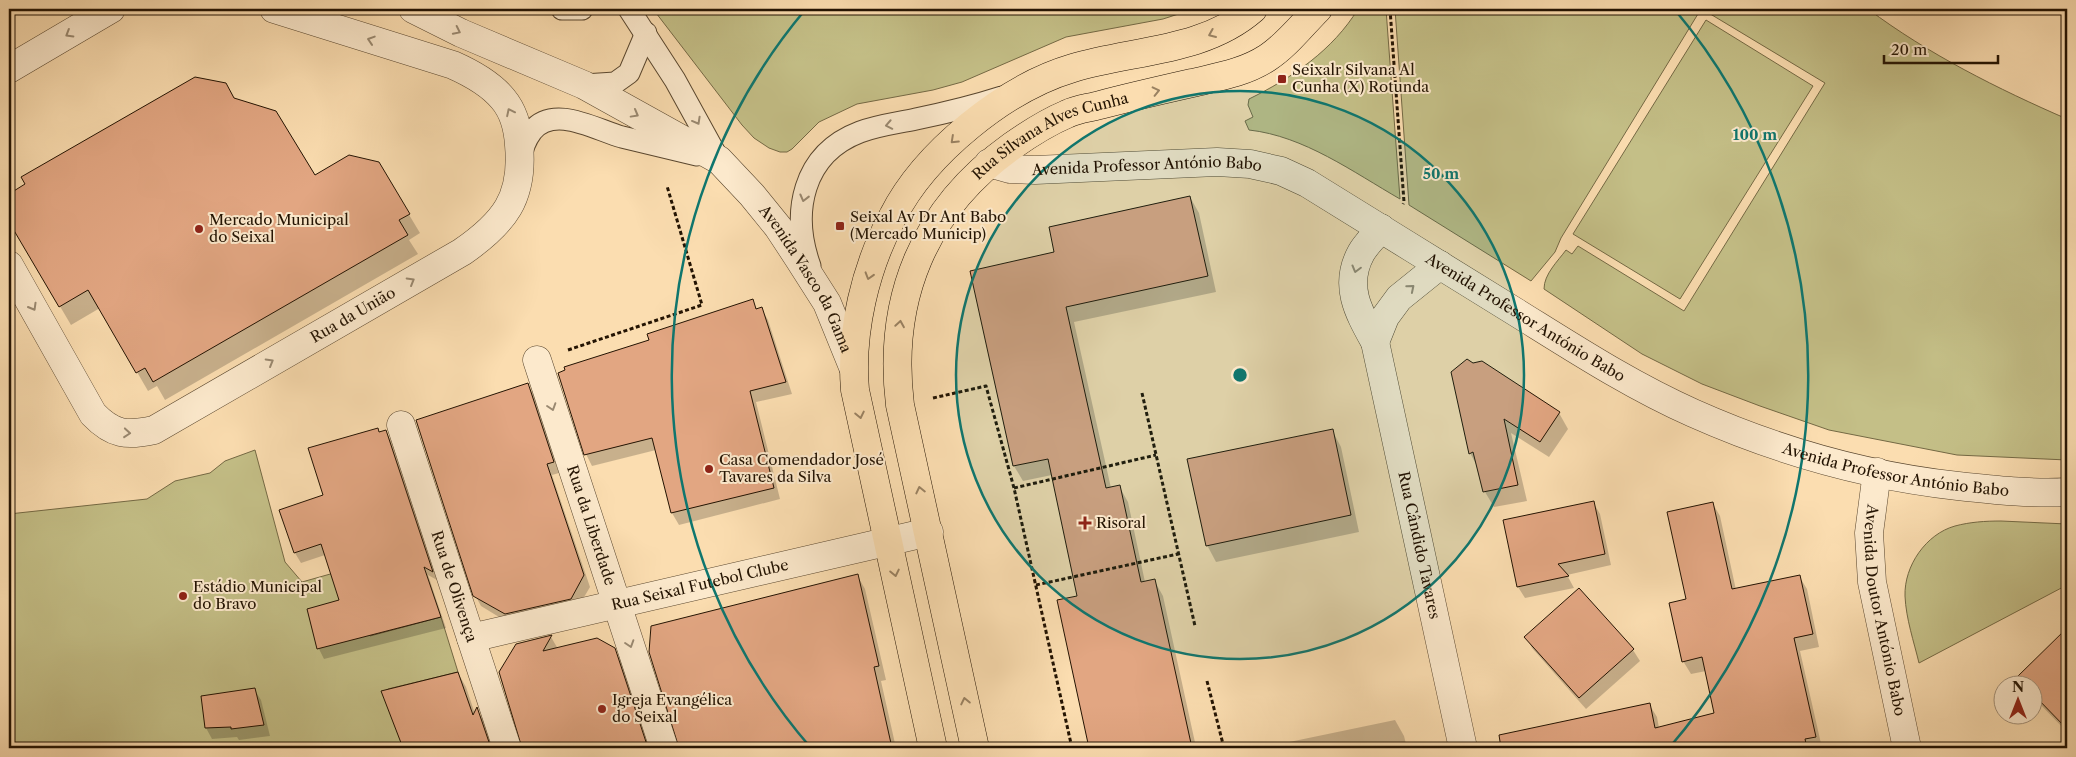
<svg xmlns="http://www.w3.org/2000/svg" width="2076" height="757" font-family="'Libre Caslon Text',serif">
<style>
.green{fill:#c4bf87;stroke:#746944}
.shadow{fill:#0003}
.building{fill:#e2a682;stroke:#231302}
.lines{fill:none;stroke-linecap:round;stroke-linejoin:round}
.service-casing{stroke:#59462e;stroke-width:23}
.minor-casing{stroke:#59462e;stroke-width:29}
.primary-casing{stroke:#231302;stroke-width:29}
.path{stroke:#231302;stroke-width:3;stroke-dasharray:4 2.5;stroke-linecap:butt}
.service{stroke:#fce9cc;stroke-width:21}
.minor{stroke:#fce9cc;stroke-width:28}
.primary{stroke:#fbddb0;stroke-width:28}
.oneway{stroke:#9a8971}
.oneway2{stroke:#9a8262}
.ring{fill:none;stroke:#0f766e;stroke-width:2.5}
.poi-dot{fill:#8f2418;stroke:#fce9cc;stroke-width:2}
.labels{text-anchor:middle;stroke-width:4;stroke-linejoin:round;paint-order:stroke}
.poi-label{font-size:15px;fill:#231302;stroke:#fce9cc;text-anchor:start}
.street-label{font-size:15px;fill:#231302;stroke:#fce9cc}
.centre{fill:#0f766e;stroke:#fce9cc;stroke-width:2.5}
.ring-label{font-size:15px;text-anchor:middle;font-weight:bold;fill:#0f766e;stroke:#fce9cc;stroke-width:4;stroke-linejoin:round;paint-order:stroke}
</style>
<rect width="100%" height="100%" fill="#fbddb0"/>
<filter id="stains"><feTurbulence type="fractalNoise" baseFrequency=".004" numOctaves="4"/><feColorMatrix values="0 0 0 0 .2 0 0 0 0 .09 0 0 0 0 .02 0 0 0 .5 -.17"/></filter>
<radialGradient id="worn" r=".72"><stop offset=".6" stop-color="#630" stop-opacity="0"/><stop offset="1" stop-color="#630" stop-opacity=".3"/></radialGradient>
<g class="green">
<path d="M 653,9 L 1194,9 L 1163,19 L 1066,37 L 962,82 L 933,90 L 857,104 L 819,122 L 792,149 L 787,152 L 780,152 L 769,148 L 754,138 L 742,125 Z"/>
<path d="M 1358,9 L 1386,9 L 1400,199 C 1353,172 1304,136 1249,130 L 1245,121 L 1253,117 L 1248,105 L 1249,99 C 1292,78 1333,50 1358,9 Z"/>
<path d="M 1395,9 L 1701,9 L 1561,238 L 1555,252 L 1531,281 L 1409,205 Z"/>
<path d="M 1702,9 L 1868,9 C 1928,54 1998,89 2067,119 L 2067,460 L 1957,455 L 1829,430 L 1760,406 L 1702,384 L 1642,354 L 1544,289 C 1544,274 1558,261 1566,250 L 1572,254 L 1578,246 L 1684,311 L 1825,83 Z"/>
<path d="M 1706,20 L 1813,86 L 1680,299 L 1573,234 Z"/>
<path d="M 255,450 L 285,562 L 302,582 L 348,569 L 370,636 L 441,617 L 458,672 L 388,689 L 408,748 L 9,748 L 9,514 L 147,499 L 175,481 L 210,473 L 225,461 Z"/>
<path d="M 2001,521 L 2067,524 L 2067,585 L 1919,663 C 1914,642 1906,619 1905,596 C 1904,566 1926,534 1955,526 C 1970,522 1985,521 2001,521 Z"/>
</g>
<g class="shadow">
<path d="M 233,99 L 314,177 L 378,163 L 420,233 L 409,240 L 418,254 L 165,400 L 157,386 L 148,391 L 100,308 L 71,325 L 9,220 L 9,196 L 27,185 Z"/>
<path d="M 1190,197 L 1199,213 L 1216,292 L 1074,322 L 1111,488 L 1119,486 L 1128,502 L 1145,582 L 1154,580 L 1163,596 L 1196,747 L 1090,748 L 1058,601 L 1079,597 L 1052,475 L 1023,481 L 1014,466 L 1056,253 Z"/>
<path d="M 752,301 L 757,309 L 761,308 L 768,320 L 792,394 L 756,402 L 780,499 L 679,525 L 672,513 L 656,450 L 592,466 L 586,454 L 651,340 Z"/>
<path d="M 1453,373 L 1559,413 L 1568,429 L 1549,457 L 1511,433 L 1527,501 L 1494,507 L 1485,492 L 1477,466 L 1470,453 Z"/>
<path d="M 527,384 L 534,395 L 559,473 L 552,475 L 590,587 L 577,609 L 512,625 L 481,606 L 475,595 Z"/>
<path d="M 1332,430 L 1341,447 L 1359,532 L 1216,562 L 1207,545 Z"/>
<path d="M 386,431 L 391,441 L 437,580 L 428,575 L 446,628 L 324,659 L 319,649 L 341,601 L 325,555 L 301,563 L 295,553 L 324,496 L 380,433 Z"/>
<path d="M 1593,502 L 1600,514 L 1611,565 L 1567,575 L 1574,588 L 1525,598 L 1518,587 L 1504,521 Z"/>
<path d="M 1713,504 L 1720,516 L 1736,590 L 1799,576 L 1807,589 L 1819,647 L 1800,651 L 1822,748 L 1555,748 L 1550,725 L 1649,704 L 1657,717 L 1659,728 L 1715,714 L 1706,671 L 1691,674 L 1683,661 L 1688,600 Z"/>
<path d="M 857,575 L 865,589 L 886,680 L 881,681 L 896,748 L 680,748 L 680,743 Z"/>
<path d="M 2067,630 L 2067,732 L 2034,698 L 2034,684 L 2022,684 L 2018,678 Z"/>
<path d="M 551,637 L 558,649 L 614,649 L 622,663 L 650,748 L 523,748 L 500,673 Z"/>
<path d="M 1526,637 L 1633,650 L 1640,661 L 1586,709 L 1532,648 Z"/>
<path d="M 458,673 L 466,687 L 475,714 L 477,710 L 485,723 L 493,748 L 409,748 L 390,690 Z"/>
<path d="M 254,689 L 261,700 L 270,736 L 239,740 L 237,737 L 212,739 L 206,728 L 203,697 Z"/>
<path d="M 1395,720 L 1404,736 L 1407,748 L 1261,748 Z"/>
</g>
<g class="building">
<path d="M 195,77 L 226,83 L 234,98 L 276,111 L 315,175 L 349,155 L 379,162 L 410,214 L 399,220 L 408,235 L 153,382 L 145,368 L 136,373 L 88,290 L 59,307 L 9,222 L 9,194 L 25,184 L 21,177 Z"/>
<path d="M 1190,196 L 1208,276 L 1066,307 L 1106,488 L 1120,485 L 1141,582 L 1155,579 L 1192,748 L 1089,748 L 1057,600 L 1077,596 L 1048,459 L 1013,466 L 970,271 L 1054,252 L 1049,227 Z"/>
<path d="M 753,299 L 756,309 L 762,307 L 786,382 L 750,391 L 774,488 L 671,513 L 652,438 L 584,455 L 558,373 L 565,370 L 564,367 L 649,340 L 647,334 Z"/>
<path d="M 1467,359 L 1473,363 L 1482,361 L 1560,412 L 1540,442 L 1504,419 L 1518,485 L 1483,492 L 1473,452 L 1469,454 L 1451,372 Z"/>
<path d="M 528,383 L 554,462 L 547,464 L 584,575 L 571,599 L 505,614 L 473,596 L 416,420 Z"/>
<path d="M 378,428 L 379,432 L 386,430 L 433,572 L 424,567 L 441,617 L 317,649 L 307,609 L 339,600 L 321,544 L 294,553 L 279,510 L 323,495 L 308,448 Z"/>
<path d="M 1333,429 L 1351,515 L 1206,546 L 1187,459 Z"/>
<path d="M 1594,501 L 1605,554 L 1558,564 L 1569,576 L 1517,587 L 1503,520 Z"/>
<path d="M 1713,502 L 1732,589 L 1800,575 L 1813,634 L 1794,638 L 1816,737 L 1805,739 L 1807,748 L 1501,748 L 1499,735 L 1650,703 L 1655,728 L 1714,713 L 1702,657 L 1682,662 L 1669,603 L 1686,599 L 1667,512 Z"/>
<path d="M 858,574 L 879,666 L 874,667 L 892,748 L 679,748 L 649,652 L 651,626 Z"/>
<path d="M 1579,588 L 1634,649 L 1579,698 L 1524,637 Z"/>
<path d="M 2067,628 L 2067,729 L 2034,695 L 2034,684 L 2023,684 L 2016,678 Z"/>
<path d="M 552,635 L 543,651 L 597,638 L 615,648 L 648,748 L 522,748 L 499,672 L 516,644 Z"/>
<path d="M 458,672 L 473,715 L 477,707 L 491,748 L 403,748 L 381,691 Z"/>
<path d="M 255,688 L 264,725 L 231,729 L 231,727 L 205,728 L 201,696 Z"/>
</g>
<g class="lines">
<defs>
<g id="service">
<path d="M 562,9 L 582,9"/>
<path d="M 629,9 L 675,80 L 719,160"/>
<path d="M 584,85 L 615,83 L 629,73 L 646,33"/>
<path d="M 521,159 C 522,149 526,139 532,131 C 554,104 596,130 622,137 C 647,143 672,149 697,155"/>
<path d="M 810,266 C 791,213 802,154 860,132 C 879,125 898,123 916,119 C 945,113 974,106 1002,97"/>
</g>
<g id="minor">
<path id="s1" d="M 413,9 L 461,33 L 584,85 L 719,160 L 752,195 L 778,227 L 799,259 L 827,303 L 853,367"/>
<path d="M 9,69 L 111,9"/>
<path id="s2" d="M 989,163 L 1010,169 L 1035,170 L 1217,162 L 1250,164 L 1281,171 L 1307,183 C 1376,226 1445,268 1514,311 C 1572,347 1630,385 1693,413 C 1776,450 1867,476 1958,486 C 1994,490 2032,494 2067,492"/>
<path id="s3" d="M 1381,228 C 1375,236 1366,244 1361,253 C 1343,286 1359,313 1375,342 L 1463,748"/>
<path id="s4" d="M 9,265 L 93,414 C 113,435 127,436 154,430 L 462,252 C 504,223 524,198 519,145 C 518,129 514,112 503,99 C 490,83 471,73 453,65 L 274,9"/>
<path d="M 1375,342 L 1385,317 L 1399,298 L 1440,265"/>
<path id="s5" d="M 537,360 L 664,748"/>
<path id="s6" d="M 401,425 L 507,748"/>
<path id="s7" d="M 1877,472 L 1869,533 L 1872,582 L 1907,748"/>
<path id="s8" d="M 471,638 L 929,532"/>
</g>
<g id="primary">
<path d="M 933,748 L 855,390 C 850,332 865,268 893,216 C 925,153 1005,88 1073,68 C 1133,50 1204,52 1253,9"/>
<path id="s9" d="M 975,748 L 900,405 C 887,298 924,209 1012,146 C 1029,134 1048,122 1067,114 C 1077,109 1089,108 1100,105 C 1130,97 1161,90 1192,83 C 1217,77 1244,73 1267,58 C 1286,46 1302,25 1318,9"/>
</g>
</defs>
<use href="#service" class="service-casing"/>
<use href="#minor" class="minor-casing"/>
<use href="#primary" class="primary-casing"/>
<g class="path">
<path d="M 1390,9 L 1404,202 L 1403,204"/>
<path d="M 568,350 L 702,305 L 667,186"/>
<path d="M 1142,393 L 1195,626"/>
<path d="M 933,398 L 986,386 L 1014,488 L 1072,748"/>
<path d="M 1014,488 L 1156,455"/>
<path d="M 1036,585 L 1178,554"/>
<path d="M 1207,681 L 1224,748"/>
<path d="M 1202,748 L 1223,744"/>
</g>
<use href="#service" class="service"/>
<use href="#minor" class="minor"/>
<use href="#primary" class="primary"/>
</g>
<defs><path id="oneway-chevron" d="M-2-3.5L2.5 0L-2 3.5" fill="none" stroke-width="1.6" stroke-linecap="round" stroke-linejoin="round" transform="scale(1.25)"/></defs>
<g class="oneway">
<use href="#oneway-chevron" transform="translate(457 31) rotate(26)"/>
<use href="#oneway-chevron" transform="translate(69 34) rotate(149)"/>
<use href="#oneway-chevron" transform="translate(371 40) rotate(-162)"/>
<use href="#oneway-chevron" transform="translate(510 112) rotate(-116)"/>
<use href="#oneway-chevron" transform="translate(635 114) rotate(29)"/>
<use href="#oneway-chevron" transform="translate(697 121) rotate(61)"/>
<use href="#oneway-chevron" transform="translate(889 125) rotate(169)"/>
<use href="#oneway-chevron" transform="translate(804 198) rotate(104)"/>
<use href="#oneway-chevron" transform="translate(1356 269) rotate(105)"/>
<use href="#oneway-chevron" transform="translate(411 281) rotate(-30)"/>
<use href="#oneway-chevron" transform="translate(1411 288) rotate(-40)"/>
<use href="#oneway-chevron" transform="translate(33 307) rotate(60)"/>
<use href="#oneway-chevron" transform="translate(270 362) rotate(-30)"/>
<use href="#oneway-chevron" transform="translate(552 407) rotate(72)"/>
<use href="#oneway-chevron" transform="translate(127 433) rotate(5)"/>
<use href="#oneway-chevron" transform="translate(630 644) rotate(72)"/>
</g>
<g class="oneway2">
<use href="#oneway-chevron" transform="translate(1212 34) rotate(157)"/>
<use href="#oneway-chevron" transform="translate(1156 91) rotate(-13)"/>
<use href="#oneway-chevron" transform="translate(954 140) rotate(137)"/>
<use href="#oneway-chevron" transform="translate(869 276) rotate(107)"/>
<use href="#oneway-chevron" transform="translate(900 324) rotate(-81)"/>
<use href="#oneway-chevron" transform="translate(860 415) rotate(78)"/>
<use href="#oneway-chevron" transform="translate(920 490) rotate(-103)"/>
<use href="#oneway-chevron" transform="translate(895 573) rotate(78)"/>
<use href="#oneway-chevron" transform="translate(965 701) rotate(-102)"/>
</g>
<circle cx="1240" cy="375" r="284" fill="#0f766e" fill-opacity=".12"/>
<g class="ring">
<circle cx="1240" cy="375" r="284"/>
<path d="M811 748A568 568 0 0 1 805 10M1675 10A568 568 0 0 1 1669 748"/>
</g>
<g class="poi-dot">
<rect x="1277" y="74" width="10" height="10" rx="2.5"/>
<rect x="835" y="221" width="10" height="10" rx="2.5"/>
<circle cx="199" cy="229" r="5"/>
<circle cx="709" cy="469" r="5"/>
<path d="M1082.5 515.5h5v5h5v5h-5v5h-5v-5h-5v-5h5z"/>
<circle cx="183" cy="596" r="5"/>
<circle cx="602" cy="709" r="5"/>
</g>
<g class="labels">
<g class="poi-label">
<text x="1292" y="75">Seixalr Silvana Al<tspan x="1292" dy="17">Cunha (X) Rotunda</tspan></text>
<text x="850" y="222">Seixal Av Dr Ant Babo<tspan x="850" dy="17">(Mercado Municip)</tspan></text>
<text x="209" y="225">Mercado Municipal<tspan x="209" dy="17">do Seixal</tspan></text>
<text x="719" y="465">Casa Comendador José<tspan x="719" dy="17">Tavares da Silva</tspan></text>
<text x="1096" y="528">Risoral</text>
<text x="193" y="592">Estádio Municipal<tspan x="193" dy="17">do Bravo</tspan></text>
<text x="612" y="705">Igreja Evangélica<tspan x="612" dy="17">do Seixal</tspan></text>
</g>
<g class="street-label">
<text dy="5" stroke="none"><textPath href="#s9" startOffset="688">Rua Silvana Alves Cunha</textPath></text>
<text dy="5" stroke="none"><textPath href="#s2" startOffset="159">Avenida Professor António Babo</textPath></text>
<text dy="5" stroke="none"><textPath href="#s1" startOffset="490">Avenida Vasco da Gama</textPath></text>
<text dy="5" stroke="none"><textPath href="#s4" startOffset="468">Rua da União</textPath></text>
<text dy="5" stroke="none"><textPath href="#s2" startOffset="579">Avenida Professor António Babo</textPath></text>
<text dy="5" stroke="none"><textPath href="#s2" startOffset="984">Avenida Professor António Babo</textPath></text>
<text dy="5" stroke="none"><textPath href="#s5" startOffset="174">Rua da Liberdade</textPath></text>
<text dy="5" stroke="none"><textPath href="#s3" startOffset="335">Rua Cândido Tavares</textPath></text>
<text dy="5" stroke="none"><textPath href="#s8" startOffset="235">Rua Seixal Futebol Clube</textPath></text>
<text dy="5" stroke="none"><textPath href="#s6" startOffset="170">Rua de Olivença</textPath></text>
<text dy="5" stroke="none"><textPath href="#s7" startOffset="140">Avenida Doutor António Babo</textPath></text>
</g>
</g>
<circle cx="1240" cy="375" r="8" class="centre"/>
<g class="ring-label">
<text x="1755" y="140">100 m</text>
<text x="1441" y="179">50 m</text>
</g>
<rect width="2076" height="757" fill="none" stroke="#fbddb0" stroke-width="30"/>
<rect x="10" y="10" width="2056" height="737" fill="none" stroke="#231302" stroke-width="2.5"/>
<rect x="15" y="15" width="2046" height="727" fill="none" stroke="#231302"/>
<g transform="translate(2018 700)"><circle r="24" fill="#fce9cc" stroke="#a5937b"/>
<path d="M0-4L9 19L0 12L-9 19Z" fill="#8f2418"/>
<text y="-8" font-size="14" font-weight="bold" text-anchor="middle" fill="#231302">N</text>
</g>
<path d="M1884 55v8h114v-8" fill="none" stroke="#231302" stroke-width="2.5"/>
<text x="1891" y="55" font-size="15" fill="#231302" stroke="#fce9cc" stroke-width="4" paint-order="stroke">20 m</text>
<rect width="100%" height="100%" filter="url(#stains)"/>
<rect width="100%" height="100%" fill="url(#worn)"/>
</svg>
